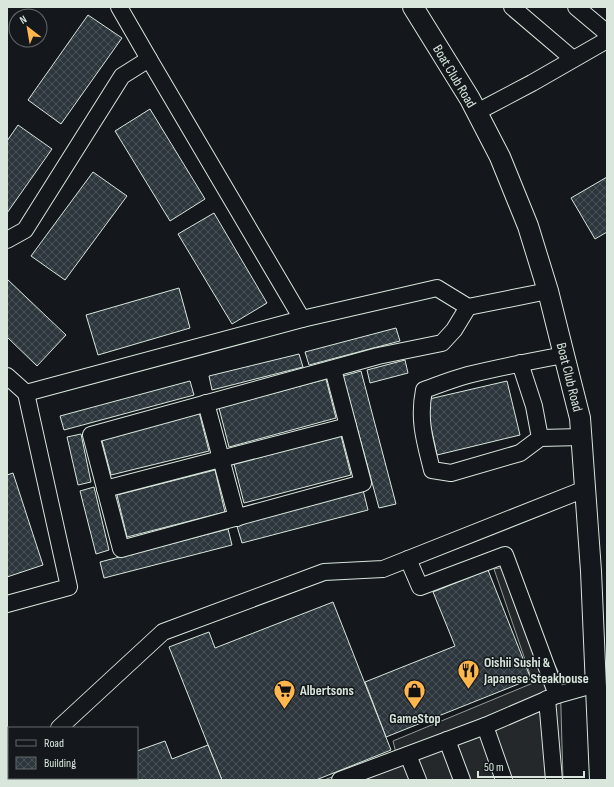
<svg xmlns="http://www.w3.org/2000/svg" width="614" height="787" font-family="'Sofia Sans Condensed',sans-serif">
<style>
.parking{fill:#24282b;stroke:#939e99}
.building{fill:url(#building-cross-hatch);stroke:#d8e6dc}
.lines{fill:none;stroke-linecap:round;stroke-linejoin:round}
.minor-casing{stroke:#d8e6dc;stroke-width:18}
.major-casing{stroke:#d8e6dc;stroke-width:22}
.minor{stroke:#14181c;stroke-width:16}
.major{stroke:#14181c;stroke-width:20}
.labels{text-anchor:middle;stroke-width:3;stroke-linejoin:round;paint-order:stroke}
.street-label{font-size:14px;fill:#d8e6dc;stroke:#14181c}
.poi-label{font-size:14px;font-weight:bold;fill:#d8e6dc;stroke:#14181c;text-anchor:start}
</style>
<defs>
<pattern id="building-cross-hatch" width="8" height="8" patternUnits="userSpaceOnUse"><rect width="8" height="8" fill="#2c363c"/><path d="M0 0l8 8M0 8l8-8" fill="none" stroke="#4a5358"/></pattern>
</defs>
<rect width="100%" height="100%" fill="#14181c"/>
<path class="parking" d="M 505,567 L 560,675 L 563,780 L 324,780 L 396,753 L 393,741 L 533,683 L 494,569 Z"/>
<g class="building">
<path d="M 88,15 L 122,38 L 61,124 L 28,100 Z"/>
<path d="M 150,109 L 205,199 L 170,221 L 115,131 Z"/>
<path d="M 18,125 L 52,149 L 7,213 L 7,141 Z"/>
<path d="M 93,172 L 127,196 L 65,280 L 31,256 Z"/>
<path d="M 607,177 L 607,232 L 595,239 L 571,198 Z"/>
<path d="M 214,213 L 267,303 L 232,324 L 178,234 Z"/>
<path d="M 7,279 L 66,335 L 37,366 L 7,337 Z"/>
<path d="M 179,288 L 190,328 L 98,355 L 86,315 Z"/>
<path d="M 396,328 L 400,341 L 309,365 L 305,352 Z"/>
<path d="M 299,354 L 303,367 L 212,390 L 209,376 Z"/>
<path d="M 405,360 L 408,373 L 370,383 L 367,370 Z"/>
<path d="M 361,371 L 396,504 L 379,508 L 343,376 Z"/>
<path d="M 326,379 L 336,418 L 229,447 L 219,408 Z"/>
<path d="M 190,381 L 194,395 L 64,430 L 60,416 Z"/>
<path d="M 507,381 L 520,435 L 437,455 L 425,400 Z"/>
<path d="M 199,412 L 209,451 L 111,475 L 101,437 Z"/>
<path d="M 81,434 L 91,482 L 78,485 L 67,437 Z"/>
<path d="M 341,436 L 351,475 L 244,503 L 234,464 Z"/>
<path d="M 215,470 L 225,512 L 127,537 L 117,495 Z"/>
<path d="M 13,473 L 43,565 L 7,577 L 7,475 Z"/>
<path d="M 94,487 L 109,550 L 96,554 L 80,491 Z"/>
<path d="M 363,490 L 368,510 L 242,543 L 236,523 Z"/>
<path d="M 228,529 L 232,545 L 104,578 L 100,562 Z"/>
<path d="M 488,570 L 531,679 L 386,737 L 365,682 L 455,646 L 433,592 Z"/>
<path d="M 333,602 L 391,750 L 316,780 L 222,780 L 169,647 L 209,632 L 215,648 Z"/>
<path d="M 165,741 L 172,759 L 208,745 L 222,780 L 65,780 L 70,778 L 137,778 L 137,751 Z"/>
</g>
<g class="lines">
<defs>
<g id="minor">
<path d="M 119,7 L 149,59"/>
<path d="M 512,7 L 573,59"/>
<path d="M 576,7 L 607,33"/>
<path d="M 477,112 L 532,83 L 607,40"/>
<path d="M 7,240 L 25,230 L 122,76 L 149,59 L 302,319"/>
<path d="M 520,363 L 534,406 L 540,438 L 520,453 L 451,473 L 432,470 C 425,442 418,420 424,390 C 438,385 453,379 468,375 C 500,367 532,361 564,355"/>
<path d="M 333,369 L 363,483 L 121,549 L 91,435 L 378,356 L 442,343 L 454,330 L 468,307"/>
<path d="M 7,376 L 26,393 L 302,319 L 437,288 L 468,307 L 548,291"/>
<path d="M 206,403 L 237,518"/>
<path d="M 540,438 L 581,437"/>
<path d="M 105,489 L 348,426"/>
<path d="M 408,559 L 420,587 L 505,555 L 557,695"/>
<path d="M 7,604 L 69,587 L 26,393"/>
<path d="M 547,699 L 554,780"/>
<path d="M 485,726 L 504,780"/>
<path d="M 59,728 L 163,632 L 324,572 L 383,569 L 585,489"/>
<path d="M 447,740 L 462,780"/>
<path d="M 408,755 L 418,780"/>
<path d="M 7,779 L 9,777"/>
<path d="M 340,780 L 485,726 L 557,695 L 596,684"/>
</g>
<path id="major" d="M 413,7 L 470,99 L 500,157 L 528,226 L 548,291 L 564,355 L 580,418 L 591,571 L 600,780"/>
</defs>
<use href="#minor" class="minor-casing"/>
<use href="#major" class="major-casing"/>
<use href="#minor" class="minor"/>
<use href="#major" class="major"/>
</g>
<defs>
<symbol id="restaurant-pin" viewBox="-11 -11 22 30"><path d="M0 17L-7.5 6A9.5 9.5 0 1 1 7.5 6Z" fill="#ffb74d" stroke="#14181c"/><path d="M-5-6h1v4h1v-4h1v4h1v-4h1v5L-1.5 .5V6h-2V.5L-5-1ZM5-6V6H3V1.5H1.5Q1.5-4 5-6Z" fill="#111"/></symbol>
<symbol id="supermarket-pin" viewBox="-11 -11 22 30"><path d="M0 17L-7.5 6A9.5 9.5 0 1 1 7.5 6Z" fill="#ffb74d" stroke="#14181c"/><path d="M-6-5.5h2.5l.6 2H6L4.5 2H-2.5L-4.4-4H-6ZM-1.5 3.2a1.3 1.3 0 1 0 .1 0ZM3 3.2a1.3 1.3 0 1 0 .1 0Z" fill="#111"/></symbol>
<symbol id="shop-pin" viewBox="-11 -11 22 30"><path d="M0 17L-7.5 6A9.5 9.5 0 1 1 7.5 6Z" fill="#ffb74d" stroke="#14181c"/><path d="M-5-2.5h2.3a2.7 3.5 0 0 1 5.4 0H5L5.5 6h-11ZM-1.5-2.5h3a1.5 2.3 0 0 0-3 0Z" fill="#111"/></symbol>
</defs>
<g fill-rule="evenodd">
<use href="#restaurant-pin" x="456" y="658" width="25" height="34"/>
<use href="#supermarket-pin" x="272" y="678" width="25" height="34"/>
<use href="#shop-pin" x="402" y="678" width="25" height="34"/>
</g>
<g class="labels">
<g class="street-label">
<text transform="translate(455 76) rotate(59)" y="5">Boat Club Road</text>
<text transform="translate(570 377) rotate(76)" y="5">Boat Club Road</text>
</g>
<g class="poi-label">
<text x="484" y="667">Oishii Sushi &amp;<tspan x="484" dy="16">Japanese Steakhouse</tspan></text>
<text x="300" y="695">Albertsons</text>
<text x="415" y="723" text-anchor="middle">GameStop</text>
</g>
</g>
<rect width="614" height="787" fill="none" stroke="#d8e6dc" stroke-width="16"/>
<rect x="8" y="727" width="130" height="52" fill="#14181c" stroke="#626a69"/>
<rect x="16" y="740" width="20" height="6" fill="#14181c" stroke="#626a69"/>
<text x="44" y="747" font-size="12" fill="#d8e6dc">Road</text>
<rect x="16" y="757" width="20" height="12" fill="url(#building-cross-hatch)" stroke="#626a69"/>
<text x="44" y="767" font-size="12" fill="#d8e6dc">Building</text>
<g transform="translate(28 28) rotate(329)"><circle r="19" fill="#14181c" stroke="#626a69"/>
<path d="M0-3L7 15L0 10L-7 15Z" fill="#ffb74d"/>
<text y="-6" font-size="11" font-weight="bold" text-anchor="middle" fill="#d8e6dc">N</text>
</g>
<path d="M478 771v6h106v-6" fill="none" stroke="#d8e6dc" stroke-width="2"/>
<text x="484" y="771" font-size="12" fill="#d8e6dc" stroke="#14181c" stroke-width="3" paint-order="stroke">50 m</text>
</svg>
